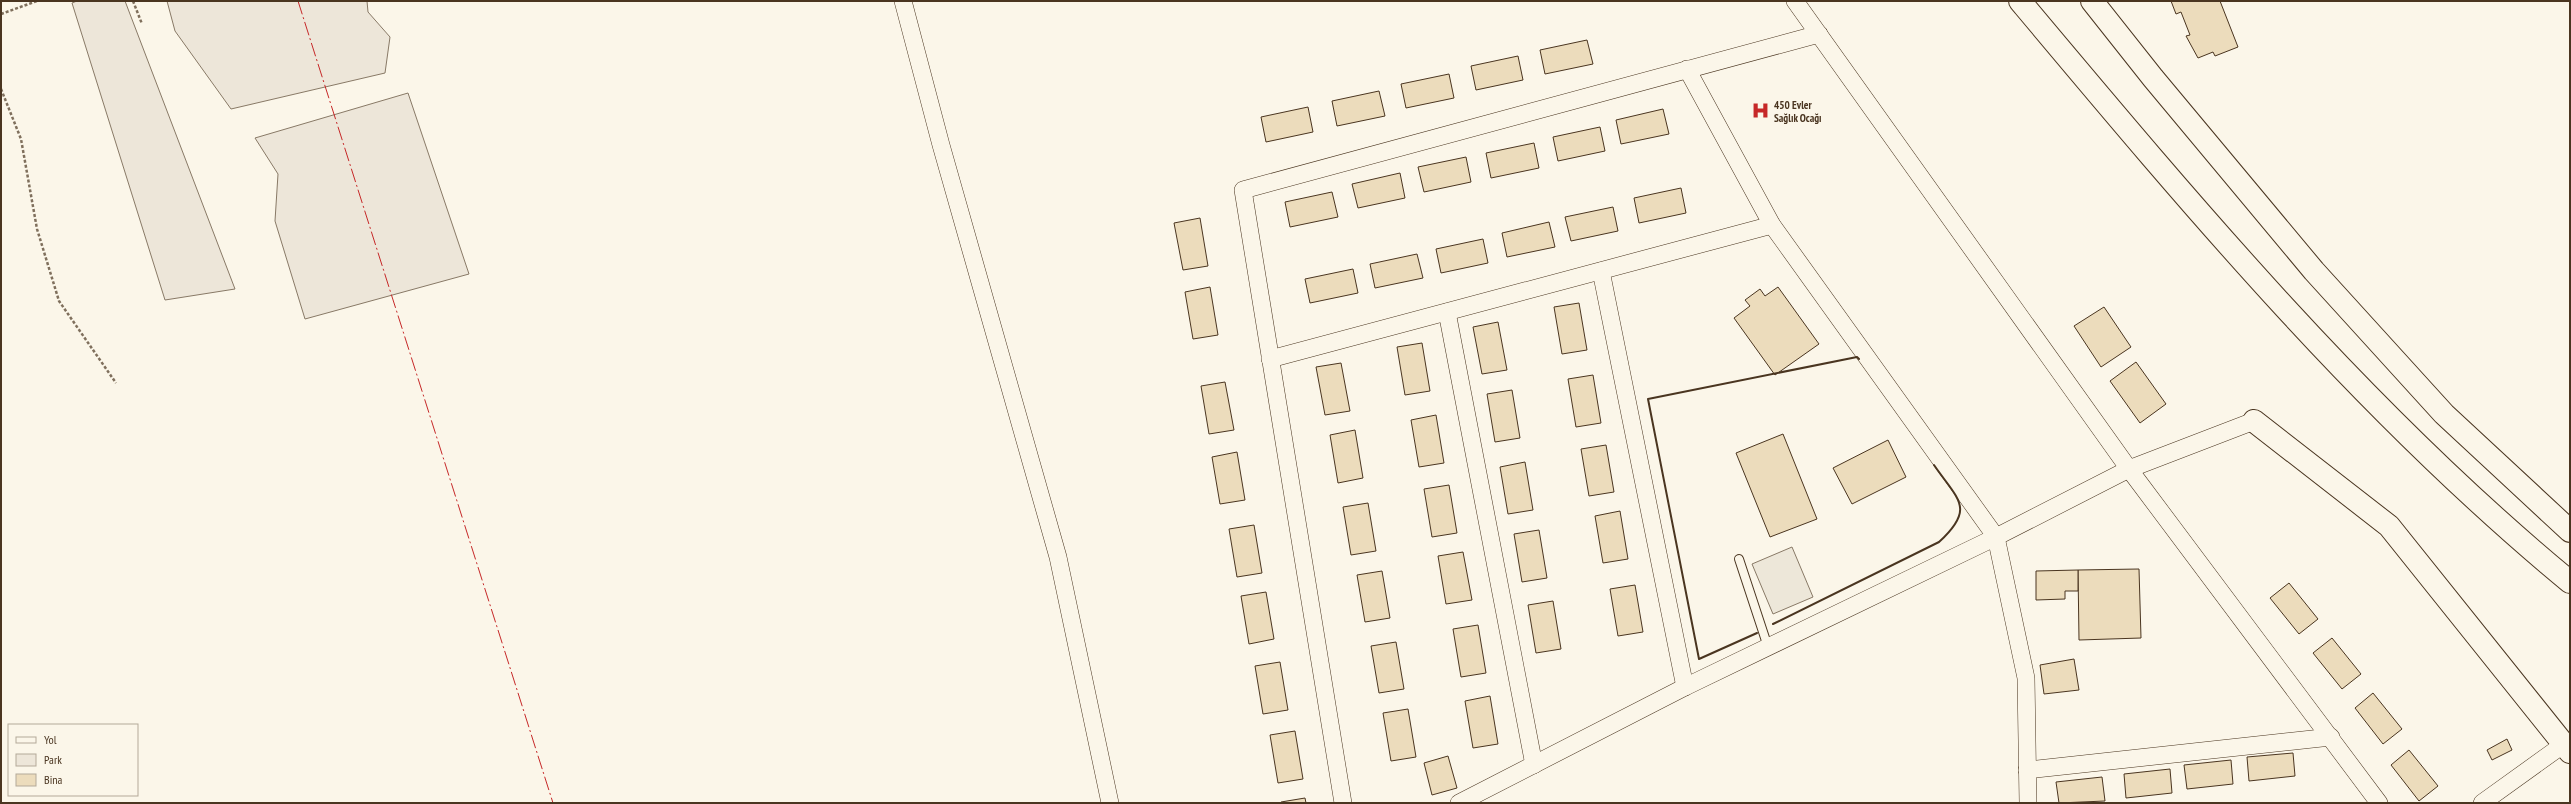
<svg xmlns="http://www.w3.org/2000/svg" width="2571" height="804" font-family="'PT Sans Narrow',sans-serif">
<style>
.green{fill:#ede6d9;stroke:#887966}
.parking{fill:#ede7d9;stroke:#887966}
.building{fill:#ecdcbc;stroke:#4a3520}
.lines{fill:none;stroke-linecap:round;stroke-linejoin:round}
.lane-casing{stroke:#4a3520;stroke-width:10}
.street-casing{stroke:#4a3520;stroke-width:18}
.secondary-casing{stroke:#4a3520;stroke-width:24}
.path{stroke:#7f6f5c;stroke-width:2.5;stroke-dasharray:3 2;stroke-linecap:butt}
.lane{stroke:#fbf6e9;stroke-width:8}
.street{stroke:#fbf6e9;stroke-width:17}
.secondary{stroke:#fbf6e9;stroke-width:22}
.wall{stroke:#4a3520;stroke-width:2}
.power{stroke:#c62828;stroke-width:1;stroke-dasharray:14 3 2 3;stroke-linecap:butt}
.labels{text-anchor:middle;stroke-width:3;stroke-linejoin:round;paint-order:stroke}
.poi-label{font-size:11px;font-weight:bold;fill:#4a3520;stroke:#fbf6e9;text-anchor:start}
</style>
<rect width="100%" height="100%" fill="#fbf6e9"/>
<g class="green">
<path d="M 77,1 L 125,1 L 235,289 L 165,300 L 72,3 Z"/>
<path d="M 167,1 L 367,1 L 368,12 L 390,37 L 385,73 L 231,109 L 175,31 Z"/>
<path d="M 408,93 L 469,274 L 305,319 L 275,221 L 278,174 L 255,138 Z"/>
</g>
<path class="parking" d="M 1792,547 L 1813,597 L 1773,614 L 1752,564 Z"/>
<g class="building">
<path d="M 2171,1 L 2220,1 L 2238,47 L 2215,56 L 2213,52 L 2198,58 L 2186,36 L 2190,35 L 2181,12 L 2176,14 Z"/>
<path d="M 1587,40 L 1593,64 L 1545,74 L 1540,50 Z"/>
<path d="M 1518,56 L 1523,80 L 1476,90 L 1471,66 Z"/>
<path d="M 1449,74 L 1454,98 L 1406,108 L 1401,84 Z"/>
<path d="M 1379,91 L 1385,116 L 1337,126 L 1332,101 Z"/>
<path d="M 1308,107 L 1313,132 L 1266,142 L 1261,117 Z"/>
<path d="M 1663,109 L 1669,134 L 1621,144 L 1616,120 Z"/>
<path d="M 1600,127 L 1605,151 L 1558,161 L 1553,137 Z"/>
<path d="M 1534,143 L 1539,168 L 1491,178 L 1486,153 Z"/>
<path d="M 1466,157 L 1471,182 L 1424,192 L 1418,167 Z"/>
<path d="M 1400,173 L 1405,198 L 1358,208 L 1352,184 Z"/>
<path d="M 1681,188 L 1686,213 L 1639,223 L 1634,198 Z"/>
<path d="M 1332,192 L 1338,217 L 1290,227 L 1285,202 Z"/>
<path d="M 1613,207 L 1618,231 L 1571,241 L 1565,217 Z"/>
<path d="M 1200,218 L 1208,266 L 1183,270 L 1174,223 Z"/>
<path d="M 1549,222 L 1555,247 L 1507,257 L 1502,233 Z"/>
<path d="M 1483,239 L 1488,263 L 1441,273 L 1436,249 Z"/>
<path d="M 1417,254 L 1423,278 L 1375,288 L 1370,264 Z"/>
<path d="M 1353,269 L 1358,293 L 1310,303 L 1305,279 Z"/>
<path d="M 1210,287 L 1218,335 L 1193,339 L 1185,292 Z"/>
<path d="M 1778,287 L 1819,344 L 1775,375 L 1734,318 L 1750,306 L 1745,300 L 1760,289 L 1765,296 Z"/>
<path d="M 1579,303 L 1587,350 L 1562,354 L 1554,307 Z"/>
<path d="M 2104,307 L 2131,347 L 2101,367 L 2074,326 Z"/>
<path d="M 1498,322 L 1507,370 L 1482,374 L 1473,327 Z"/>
<path d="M 1422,343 L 1430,391 L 1405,395 L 1397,347 Z"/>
<path d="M 2136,362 L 2166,404 L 2140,423 L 2110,381 Z"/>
<path d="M 1341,363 L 1350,411 L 1325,415 L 1316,367 Z"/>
<path d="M 1593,375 L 1601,423 L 1576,427 L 1568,379 Z"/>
<path d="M 1225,382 L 1234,430 L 1209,434 L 1201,386 Z"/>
<path d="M 1512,390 L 1520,438 L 1495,442 L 1487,394 Z"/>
<path d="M 1436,415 L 1444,463 L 1419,467 L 1411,420 Z"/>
<path d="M 1355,430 L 1363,478 L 1338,483 L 1330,435 Z"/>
<path d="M 1783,434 L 1817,519 L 1770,537 L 1736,453 Z"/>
<path d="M 1888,440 L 1906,477 L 1852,504 L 1833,468 Z"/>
<path d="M 1606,445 L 1614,492 L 1589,496 L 1581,449 Z"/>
<path d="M 1237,452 L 1245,500 L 1220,504 L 1212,457 Z"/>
<path d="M 1525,462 L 1533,510 L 1508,514 L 1500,467 Z"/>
<path d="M 1449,485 L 1457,533 L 1432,537 L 1424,489 Z"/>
<path d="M 1368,503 L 1376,551 L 1351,555 L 1343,507 Z"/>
<path d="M 1620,511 L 1628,559 L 1603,563 L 1595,516 Z"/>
<path d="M 1254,525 L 1262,573 L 1237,577 L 1229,529 Z"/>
<path d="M 1539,530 L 1547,578 L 1522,582 L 1514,534 Z"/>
<path d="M 1463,552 L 1472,600 L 1446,604 L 1438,556 Z"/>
<path d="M 2139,569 L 2141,638 L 2079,640 L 2078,570 Z"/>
<path d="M 2078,570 L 2078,591 L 2065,591 L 2065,599 L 2036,600 L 2036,571 Z"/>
<path d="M 1382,571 L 1390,618 L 1365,622 L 1357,575 Z"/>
<path d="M 2289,583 L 2318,619 L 2299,634 L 2270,598 Z"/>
<path d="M 1635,585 L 1643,632 L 1618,636 L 1610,589 Z"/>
<path d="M 1266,592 L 1274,639 L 1249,644 L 1241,596 Z"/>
<path d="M 1553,601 L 1561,649 L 1536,653 L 1528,605 Z"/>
<path d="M 1478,625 L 1486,673 L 1461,677 L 1453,629 Z"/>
<path d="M 2332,638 L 2361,674 L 2342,689 L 2313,653 Z"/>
<path d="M 1396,642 L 1404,689 L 1379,693 L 1371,646 Z"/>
<path d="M 2074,659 L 2079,690 L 2044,694 L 2040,665 Z"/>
<path d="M 1280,662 L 1288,710 L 1263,714 L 1255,666 Z"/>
<path d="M 2373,693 L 2402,729 L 2383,744 L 2355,708 Z"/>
<path d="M 1490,696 L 1498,744 L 1473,748 L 1465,701 Z"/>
<path d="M 1408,709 L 1416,757 L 1391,761 L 1383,713 Z"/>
<path d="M 1295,731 L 1303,779 L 1278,783 L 1270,735 Z"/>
<path d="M 2507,739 L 2512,750 L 2492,760 L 2487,750 Z"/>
<path d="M 2409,750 L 2438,786 L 2419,801 L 2391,765 Z"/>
<path d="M 2293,753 L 2295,776 L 2249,781 L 2247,757 Z"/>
<path d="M 1448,756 L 1457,788 L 1432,795 L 1424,763 Z"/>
<path d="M 2231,760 L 2233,784 L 2187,789 L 2184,765 Z"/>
<path d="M 2170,769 L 2172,793 L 2126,798 L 2124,774 Z"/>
<path d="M 2102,777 L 2105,801 L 2059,803 L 2056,782 Z"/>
<path d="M 1305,798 L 1306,803 L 1281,803 L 1281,802 Z"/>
</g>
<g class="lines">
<defs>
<path id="lane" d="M 1739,559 L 1768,647"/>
<g id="street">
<path d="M 903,1 L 941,145 L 1058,557 L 1110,803"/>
<path d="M 1795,1 L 2129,469 L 2379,803"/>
<path d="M 1687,69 L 1772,225 L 1996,537 L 2026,678 L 2028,803"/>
<path d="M 1601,271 L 1685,687"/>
<path d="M 1447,312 L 1534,765"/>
<path d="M 1270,359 L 1772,225"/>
<path d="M 2027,770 L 2331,737"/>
<path d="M 1343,803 L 1243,190 L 1819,34"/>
<path d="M 1459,803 L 1685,687 L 1996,537 L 2129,469 L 2254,421"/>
<path d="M 2482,803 L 2564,744"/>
</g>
<g id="secondary">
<path d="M 2020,1 C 2191,205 2364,412 2570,582"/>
<path d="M 2092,1 L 2153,78 L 2314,271 L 2444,414 L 2570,531"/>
<path d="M 2254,421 L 2389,526 L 2570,752"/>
</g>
</defs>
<use href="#lane" class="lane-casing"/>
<use href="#street" class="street-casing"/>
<use href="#secondary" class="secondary-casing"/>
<g class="path">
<path d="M 133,1 L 142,24"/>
<path d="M 1,14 L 37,1"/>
<path d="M 1,89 L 21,139 L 37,229 L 59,301 L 116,383"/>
</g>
<use href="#lane" class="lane"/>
<use href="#street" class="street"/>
<use href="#secondary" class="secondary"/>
<g class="wall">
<path d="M 1773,624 L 1939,542 C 1976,508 1958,500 1934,465"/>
<path d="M 1757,633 L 1699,659 L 1648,399 L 1857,357 L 1859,359"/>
</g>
<path class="power" d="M 298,1 L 553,803"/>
</g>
<defs>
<symbol id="hospital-bare" viewBox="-9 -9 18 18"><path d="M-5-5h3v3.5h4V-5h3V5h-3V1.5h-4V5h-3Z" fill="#c62828" stroke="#fbf6e9" stroke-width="2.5" paint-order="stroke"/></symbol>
</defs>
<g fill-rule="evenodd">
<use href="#hospital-bare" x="1748" y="98" width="25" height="25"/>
</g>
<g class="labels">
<g class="poi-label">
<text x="1774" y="109">450 Evler<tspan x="1774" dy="13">Sağlık Ocağı</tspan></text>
</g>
</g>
<rect width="2571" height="804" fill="none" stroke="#4a3520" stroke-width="4"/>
<rect x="8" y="724" width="130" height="72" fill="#fbf6e9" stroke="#b4a999"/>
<rect x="16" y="737" width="20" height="6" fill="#fbf6e9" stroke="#b4a999"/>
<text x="44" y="744" font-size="12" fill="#4a3520">Yol</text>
<rect x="16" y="754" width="20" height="12" fill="#ede6d9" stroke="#b4a999"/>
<text x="44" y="764" font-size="12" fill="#4a3520">Park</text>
<rect x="16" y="774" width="20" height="12" fill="#ecdcbc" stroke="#b4a999"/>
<text x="44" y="784" font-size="12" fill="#4a3520">Bina</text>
</svg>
